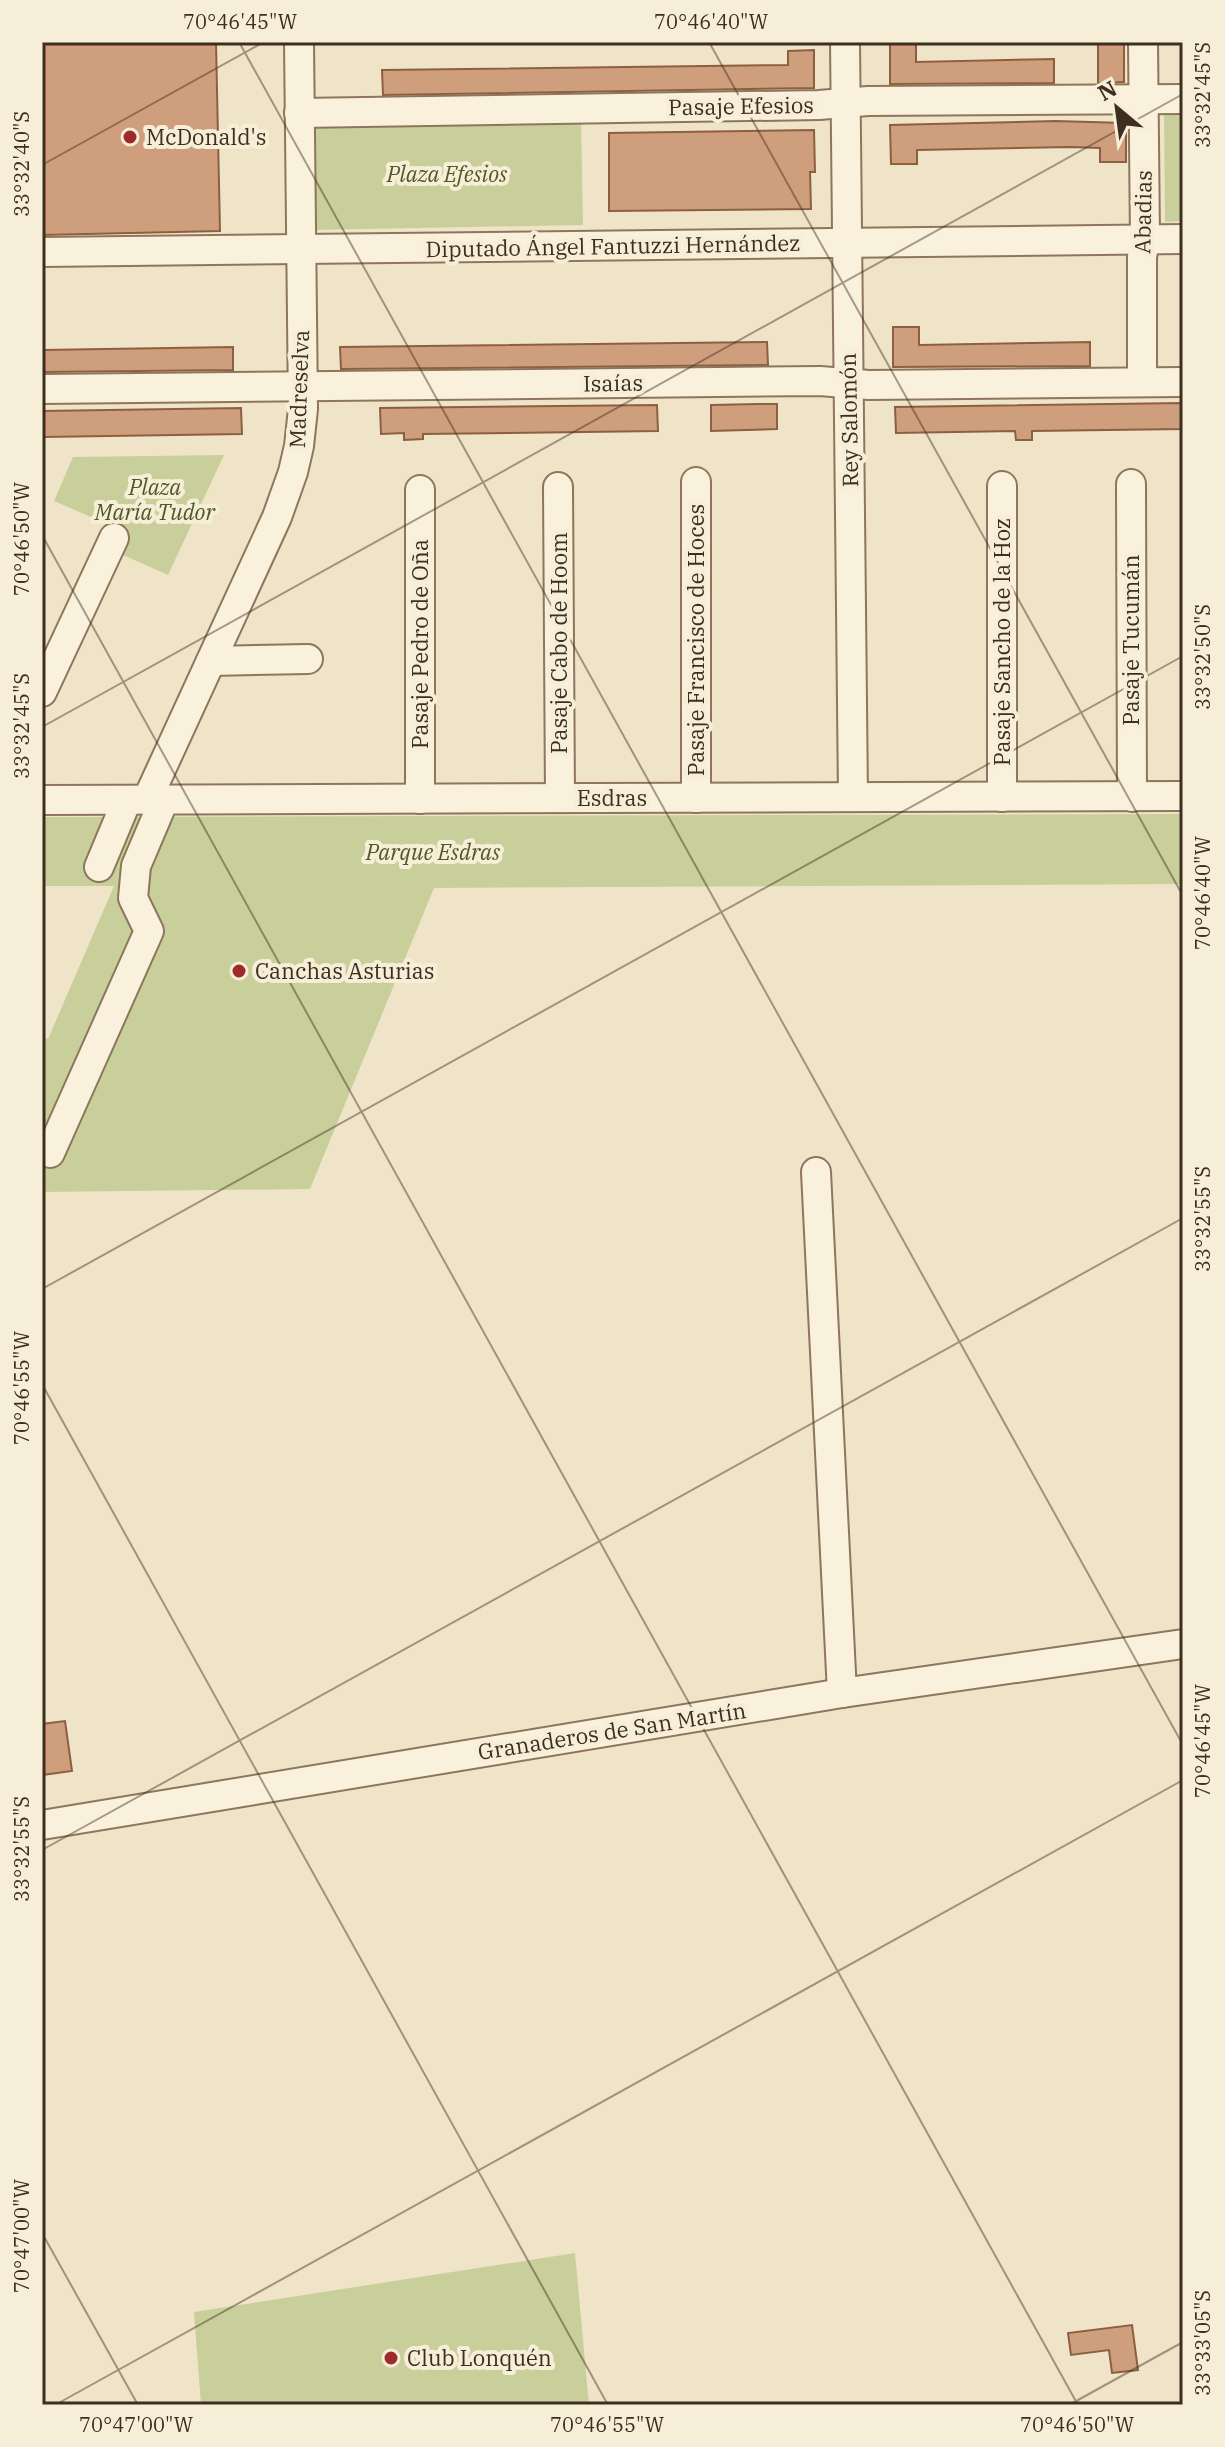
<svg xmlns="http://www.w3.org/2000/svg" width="1225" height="2447" font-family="'IBM Plex Serif',serif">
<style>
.green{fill:#c9cf9b}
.building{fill:#cf9f7d;stroke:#8d5f41;stroke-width:2}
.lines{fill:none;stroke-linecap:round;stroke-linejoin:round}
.minor-casing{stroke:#8d765c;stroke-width:32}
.minor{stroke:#faf1dc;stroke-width:28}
.ticks{fill:none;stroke:#3d2e20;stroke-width:2;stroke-opacity:0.45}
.poi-dot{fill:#9e2a2b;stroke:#f7eed8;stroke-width:3}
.labels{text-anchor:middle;stroke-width:8;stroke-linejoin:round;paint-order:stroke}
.street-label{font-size:22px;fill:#3d2e20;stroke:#f7eed8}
.poi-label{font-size:22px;fill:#3d2e20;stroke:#f7eed8;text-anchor:start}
.park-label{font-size:22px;font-style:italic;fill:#4d5a26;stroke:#f7eed8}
.neatline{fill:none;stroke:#3d2e20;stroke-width:3}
.ticks-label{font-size:20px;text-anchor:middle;fill:#3d2e20}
</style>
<rect width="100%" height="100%" fill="#f0e4c8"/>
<g class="green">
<path d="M 1164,109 L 1183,109 L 1183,221 L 1165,222 Z"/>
<path d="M 581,119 L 583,225 L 312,230 L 311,124 Z"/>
<path d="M 224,455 L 168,575 L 121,554 L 130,534 L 54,501 L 73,457 Z"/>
<path d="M 1183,814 L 1183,884 L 434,888 L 310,1189 L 42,1192 L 42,1036 L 48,1039 L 114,886 L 42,886 L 42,817 Z"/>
<path d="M 575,2253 L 589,2405 L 201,2405 L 194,2312 Z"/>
</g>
<g class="building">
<path d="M 118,42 L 216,42 L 220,231 L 42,235 L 42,44 Z"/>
<path d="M 1098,43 L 1124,43 L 1124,82 L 1098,83 Z"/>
<path d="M 890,44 L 916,44 L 916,62 L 1054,59 L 1054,83 L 890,84 Z"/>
<path d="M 814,50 L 814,88 L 383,95 L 382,70 L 788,65 L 788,51 Z"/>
<path d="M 1055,121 L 1126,123 L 1126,162 L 1100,162 L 1100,148 L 1070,147 L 917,150 L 917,164 L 891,164 L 890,125 Z"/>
<path d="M 814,130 L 815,172 L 810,172 L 811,209 L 609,211 L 609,133 Z"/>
<path d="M 893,327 L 919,327 L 919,345 L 1090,342 L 1090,366 L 893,367 Z"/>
<path d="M 767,342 L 768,365 L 341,369 L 340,347 Z"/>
<path d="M 233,347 L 233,370 L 42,372 L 42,350 Z"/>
<path d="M 1183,403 L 1183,429 L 1032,431 L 1032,440 L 1016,440 L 1015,431 L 896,433 L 895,407 Z"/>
<path d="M 759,404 L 777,404 L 777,429 L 711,431 L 711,405 Z"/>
<path d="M 657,405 L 658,431 L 423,434 L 423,439 L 404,440 L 404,433 L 381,434 L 380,408 Z"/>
<path d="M 241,408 L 242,434 L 42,437 L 42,411 Z"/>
<path d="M 65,1721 L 72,1771 L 42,1775 L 42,1724 Z"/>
<path d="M 1132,2325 L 1138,2370 L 1112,2373 L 1109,2350 L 1071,2355 L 1068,2333 Z"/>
</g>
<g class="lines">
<defs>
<g id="minor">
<path d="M 845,42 L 853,797"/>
<path d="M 299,113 L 819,105 L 868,101 L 1183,99"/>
<path d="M 42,252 L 1183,239"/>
<path d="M 1142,382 L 1142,257 L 1145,240 L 1143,42"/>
<path d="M 42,389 L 820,381 L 869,385 L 1183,382"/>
<path d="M 696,482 L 696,798"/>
<path d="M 1131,484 L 1132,797"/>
<path d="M 1002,486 L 1002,797"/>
<path d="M 558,487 L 560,798"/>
<path d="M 420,490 L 420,799"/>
<path d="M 211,661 L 308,659"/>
<path d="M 42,692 L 114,538"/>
<path d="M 42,800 L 1183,796"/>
<path d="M 147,800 L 277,517 L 293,472 L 299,446 L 303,409 L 299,42"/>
<path d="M 99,867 L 127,800"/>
<path d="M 50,1153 L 149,931 L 133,898 L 136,866 L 164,800"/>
<path d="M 816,1172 L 842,1693"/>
<path d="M 42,1825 L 842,1693 L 1183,1644"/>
</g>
</defs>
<use href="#minor" class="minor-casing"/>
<use href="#minor" class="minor"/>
</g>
<path class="ticks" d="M 239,42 L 1183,1745M 709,42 L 1183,896M 1180,42 L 1183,48M 42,165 L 264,42M 42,535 L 1078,2405M 42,727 L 1183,94M 42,1289 L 1183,656M 42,1384 L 608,2405M 42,1850 L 1183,1218M 42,2233 L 138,2405M 55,2405 L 1183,1780M 1069,2405 L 1183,2342"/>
<g class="poi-dot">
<circle cx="130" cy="137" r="8"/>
<circle cx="239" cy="971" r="8"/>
<circle cx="391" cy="2358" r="8"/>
</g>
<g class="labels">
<g class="street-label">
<text transform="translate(741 106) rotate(-1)" y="8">Pasaje Efesios</text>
<text transform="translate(1143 212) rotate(-89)" y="8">Abadias</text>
<text transform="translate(613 246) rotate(-1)" y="8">Diputado Ángel Fantuzzi Hernández</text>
<text transform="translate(613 383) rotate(-1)" y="8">Isaías</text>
<text transform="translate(299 389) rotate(-88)" y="8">Madreselva</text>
<text transform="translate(849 420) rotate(-91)" y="8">Rey Salomón</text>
<text transform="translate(696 640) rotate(-90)" y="8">Pasaje Francisco de Hoces</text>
<text transform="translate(1131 640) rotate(-90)" y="8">Pasaje Tucumán</text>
<text transform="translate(1002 642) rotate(-90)" y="8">Pasaje Sancho de la Hoz</text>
<text transform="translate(559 643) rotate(-90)" y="8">Pasaje Cabo de Hoom</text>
<text transform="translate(420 644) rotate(-90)" y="8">Pasaje Pedro de Oña</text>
<text x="612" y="806">Esdras</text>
<text transform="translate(612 1731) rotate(-9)" y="8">Granaderos de San Martín</text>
</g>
<g class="poi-label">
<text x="146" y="145">McDonald's</text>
<text x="255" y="979">Canchas Asturias</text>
<text x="407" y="2366">Club Lonquén</text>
</g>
<g class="park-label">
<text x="447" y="182">Plaza Efesios</text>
<text x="155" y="495">Plaza<tspan x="155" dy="25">María Tudor</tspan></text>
<text x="433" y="860">Parque Esdras</text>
</g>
</g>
<rect width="1225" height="2447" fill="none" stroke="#f7eed8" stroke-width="88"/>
<g transform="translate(1117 108) rotate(331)" stroke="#f7eed8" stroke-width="6" paint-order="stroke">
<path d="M0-6L14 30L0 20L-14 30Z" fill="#3d2e20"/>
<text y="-12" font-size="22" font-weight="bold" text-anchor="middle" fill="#3d2e20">N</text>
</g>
<rect x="44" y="44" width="1137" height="2359" class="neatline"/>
<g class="ticks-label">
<text x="240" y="29">70°46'45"W</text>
<text x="711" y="29">70°46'40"W</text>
<text transform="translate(1203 95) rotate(-90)" y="7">33°32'45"S</text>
<text transform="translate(22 164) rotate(-90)" y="7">33°32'40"S</text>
<text transform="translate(22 539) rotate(-90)" y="7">70°46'50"W</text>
<text transform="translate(1203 657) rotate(-90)" y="7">33°32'50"S</text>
<text transform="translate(22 726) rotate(-90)" y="7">33°32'45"S</text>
<text transform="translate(1203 893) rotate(-90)" y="7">70°46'40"W</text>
<text transform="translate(1203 1219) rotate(-90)" y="7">33°32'55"S</text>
<text transform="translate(22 1388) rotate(-90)" y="7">70°46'55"W</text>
<text transform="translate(1203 1741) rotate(-90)" y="7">70°46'45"W</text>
<text transform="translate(22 1849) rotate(-90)" y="7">33°32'55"S</text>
<text transform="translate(22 2236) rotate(-90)" y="7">70°47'00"W</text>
<text transform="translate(1203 2343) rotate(-90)" y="7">33°33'05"S</text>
<text x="136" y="2432">70°47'00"W</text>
<text x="607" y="2432">70°46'55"W</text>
<text x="1077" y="2432">70°46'50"W</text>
</g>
</svg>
